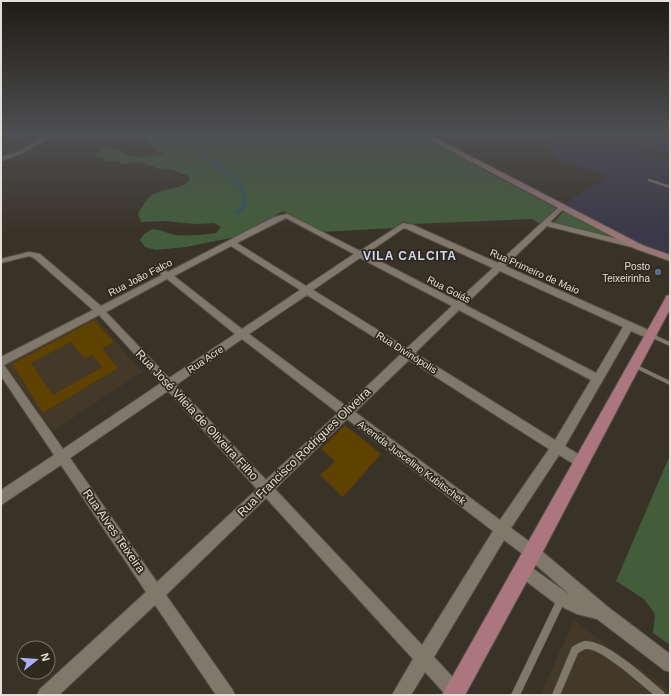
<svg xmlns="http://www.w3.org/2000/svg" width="671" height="696" font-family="Helvetica,sans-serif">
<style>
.industrial{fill:#3b3849}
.built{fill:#443928;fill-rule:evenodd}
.green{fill:#435d3a}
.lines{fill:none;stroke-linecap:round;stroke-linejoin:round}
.stream-far1{stroke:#1d558a;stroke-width:1.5}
.stream{stroke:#1d558a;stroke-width:2}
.building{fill:#5f4100;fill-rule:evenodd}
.lane-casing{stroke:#575047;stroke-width:1}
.street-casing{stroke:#575047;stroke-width:2}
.secondary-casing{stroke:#575047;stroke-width:2}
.primary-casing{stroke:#575047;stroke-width:2}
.lane{fill:#81786c;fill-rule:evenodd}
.street{fill:#81786c;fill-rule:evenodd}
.secondary{fill:#967774;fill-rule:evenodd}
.primary{fill:#ab767d;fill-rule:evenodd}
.service-dot{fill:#5c6f8a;stroke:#2f281d;stroke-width:1.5}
.labels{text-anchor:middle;stroke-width:3.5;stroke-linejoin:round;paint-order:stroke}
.poi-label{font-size:10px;fill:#e3ded7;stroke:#2f281d;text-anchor:end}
.street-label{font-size:10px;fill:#e3ded7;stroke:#2f281d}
.far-district-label{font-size:12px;font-weight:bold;letter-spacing:1px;fill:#d3d8f5;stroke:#2f281d}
.near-street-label{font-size:12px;fill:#e3ded7;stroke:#2f281d}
</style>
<rect width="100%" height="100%" fill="#393227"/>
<path class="industrial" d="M 544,134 L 670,134 L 670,153 L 636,149 L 670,161 L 670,257 L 635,244 L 562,205 L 608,177 L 553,157 L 555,155 Z"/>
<g class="built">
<path d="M 95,317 L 142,372 L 53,431 L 5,364 ZM 94,320 L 114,343 L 85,359 L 66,335 ZM 56,340 L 61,347 L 31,363 L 53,395 L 102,367 L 98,362 L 108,356 L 118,368 L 43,413 L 12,364 Z"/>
<path d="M 574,621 L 670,691 L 670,695 L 540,695 Z"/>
</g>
<g class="green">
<path d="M 146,134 L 417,134 L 556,208 L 540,224 L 532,219 L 412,224 L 403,221 L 394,228 L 321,232 L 283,211 L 235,237 L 186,247 L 156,250 L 145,247 L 140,240 C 142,236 147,231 151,230 C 159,228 168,234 175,235 C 189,236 203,235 216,233 L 221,227 L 214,223 L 196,224 L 164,221 L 141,222 L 138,214 C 141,210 143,204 147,200 C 158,186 178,192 190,180 L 189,176 L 173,170 L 156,168 L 141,162 L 133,162 L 125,164 L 116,161 L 105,162 L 103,158 L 95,156 C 97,153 99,152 102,150 C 119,144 119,155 134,156 C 144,158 156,156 166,153 L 159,152 L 146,140 Z"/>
<path d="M 564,211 L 623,241 L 554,222 Z"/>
<path d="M 670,455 L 670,645 L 653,633 L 655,614 L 644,599 L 616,581 Z"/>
</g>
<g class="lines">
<path class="stream-far1" d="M 197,134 C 199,142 201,150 207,157 C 220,172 244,178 245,201"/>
<path class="stream" d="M 236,213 L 245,205 L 245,200"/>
</g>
<g class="building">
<path d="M 94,320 L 114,342 L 102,349 L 118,368 L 43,413 L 12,364 ZM 71,342 L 85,359 L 92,355 L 102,367 L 53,395 L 31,363 Z"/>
<path d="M 345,425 L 381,454 L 343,497 L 320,475 L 335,461 L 321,449 Z"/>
</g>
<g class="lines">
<defs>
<g id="lane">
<path d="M 648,179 L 650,179 L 670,186 L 670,188 L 648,181 Z"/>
<path d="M 652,334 L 670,342 L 670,346 L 650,337 L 650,335 Z"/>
<path d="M 635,364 L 670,381 L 670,385 L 633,367 L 632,366 L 633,365 Z"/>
<path d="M 561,596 L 564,597 L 565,600 L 564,603 L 520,695 L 511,695 L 558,597 Z"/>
<path d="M 585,641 C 608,641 646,677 664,692 L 665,695 L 654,695 L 623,669 L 603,655 L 595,651 L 589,649 L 585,649 L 578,653 L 560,695 L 552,695 L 572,647 L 579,643 Z"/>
</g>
<g id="street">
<path d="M 49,134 L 55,134 L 23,153 L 1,161 L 1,157 L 19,151 Z"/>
<path d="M 561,206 L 564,208 L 550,222 L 642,245 L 643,247 L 639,249 L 547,226 L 505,266 L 655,333 L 657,336 L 652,340 L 631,331 L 565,446 L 586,459 L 588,463 L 586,467 L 582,469 L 559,455 L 511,528 L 538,548 L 608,607 L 670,654 L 670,672 L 664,670 L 597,619 L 577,614 L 556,604 L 518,575 L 516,570 L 518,565 L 523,563 L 528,565 L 570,595 L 528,558 L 504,540 L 434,657 L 461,686 L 464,692 L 463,695 L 446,695 L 425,672 L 411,695 L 392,695 L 413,659 L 266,498 L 166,595 L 232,689 L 235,695 L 216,695 L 155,605 L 59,695 L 37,695 L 40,689 L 146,592 L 61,465 L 1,505 L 1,490 L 54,455 L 1,376 L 1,357 L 93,310 L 34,258 L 29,256 L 1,263 L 1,259 L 29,252 L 40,254 L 101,306 L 162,275 L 154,268 L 155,266 L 161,266 L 168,272 L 274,217 L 287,214 L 360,251 L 403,223 L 413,225 L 498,263 L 559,207 ZM 286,218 L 354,254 L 306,286 L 237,243 ZM 404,228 L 407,229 L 493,268 L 457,301 L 366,254 ZM 231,246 L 300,290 L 242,329 L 174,276 ZM 360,258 L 452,306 L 407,348 L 313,290 ZM 500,271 L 623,327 L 596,373 L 465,305 ZM 167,279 L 235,334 L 169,378 L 106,312 ZM 307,295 L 401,354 L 346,406 L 249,334 ZM 459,310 L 591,380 L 555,440 L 415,353 ZM 99,315 L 161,383 L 63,449 L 4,365 ZM 242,339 L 338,413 L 266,480 L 176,385 ZM 409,360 L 549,449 L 500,520 L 355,412 ZM 168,391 L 257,489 L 157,582 L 70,458 ZM 347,419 L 493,531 L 422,645 L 275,489 Z"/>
</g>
<path id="secondary" d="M 419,134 L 428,134 L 642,245 L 670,255 L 670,261 L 636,249 Z"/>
<path id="primary" d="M 670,295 L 670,309 L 539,559 L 465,695 L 442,695 L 665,299 L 666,296 Z"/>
</defs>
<use href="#lane" class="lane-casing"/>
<use href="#street" class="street-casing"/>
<use href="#secondary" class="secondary-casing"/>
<use href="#primary" class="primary-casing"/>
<use href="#lane" class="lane"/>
<use href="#street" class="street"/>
<use href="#secondary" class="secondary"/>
<use href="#primary" class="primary"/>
</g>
<linearGradient id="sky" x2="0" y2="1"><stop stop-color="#1f1c15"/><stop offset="0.58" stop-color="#4e4f52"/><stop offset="1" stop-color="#4e4f52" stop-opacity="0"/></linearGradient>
<rect width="671" height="232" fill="url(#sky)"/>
<circle class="service-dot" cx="658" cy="272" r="4"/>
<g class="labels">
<g class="poi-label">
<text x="650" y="270">Posto<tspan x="650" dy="12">Teixeirinha</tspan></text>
</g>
<g class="street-label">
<text transform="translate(535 271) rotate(24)" y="4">Rua Primeiro de Maio</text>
<text transform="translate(140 277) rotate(-27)" y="4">Rua João Falco</text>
<text transform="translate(449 289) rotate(27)" y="4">Rua Goiás</text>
<text transform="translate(407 352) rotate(32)" y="4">Rua Divinópolis</text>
<text transform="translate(205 359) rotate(-34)" y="4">Rua Acre</text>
<text transform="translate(412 462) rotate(37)" y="4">Avenida Juscelino Kubitschek</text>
</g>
<g class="far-district-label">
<text x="410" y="260">VILA CALCITA</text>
</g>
<g class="near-street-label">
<text transform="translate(197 415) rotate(47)" y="4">Rua José Vilela de Oliveira Filho</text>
<text transform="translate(304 452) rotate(-44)" y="4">Rua Francisco Rodrigues Oliveira</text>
<text transform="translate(114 531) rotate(55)" y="4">Rua Alves Teixeira</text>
</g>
</g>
<rect width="671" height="696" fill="none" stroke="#e3ded7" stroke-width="4"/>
<g transform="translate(36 660) rotate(73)"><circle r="19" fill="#2f281d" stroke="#777167"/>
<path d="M0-3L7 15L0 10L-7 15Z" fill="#a8b0fc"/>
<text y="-6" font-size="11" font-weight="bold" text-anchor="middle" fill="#e3ded7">N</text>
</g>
</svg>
